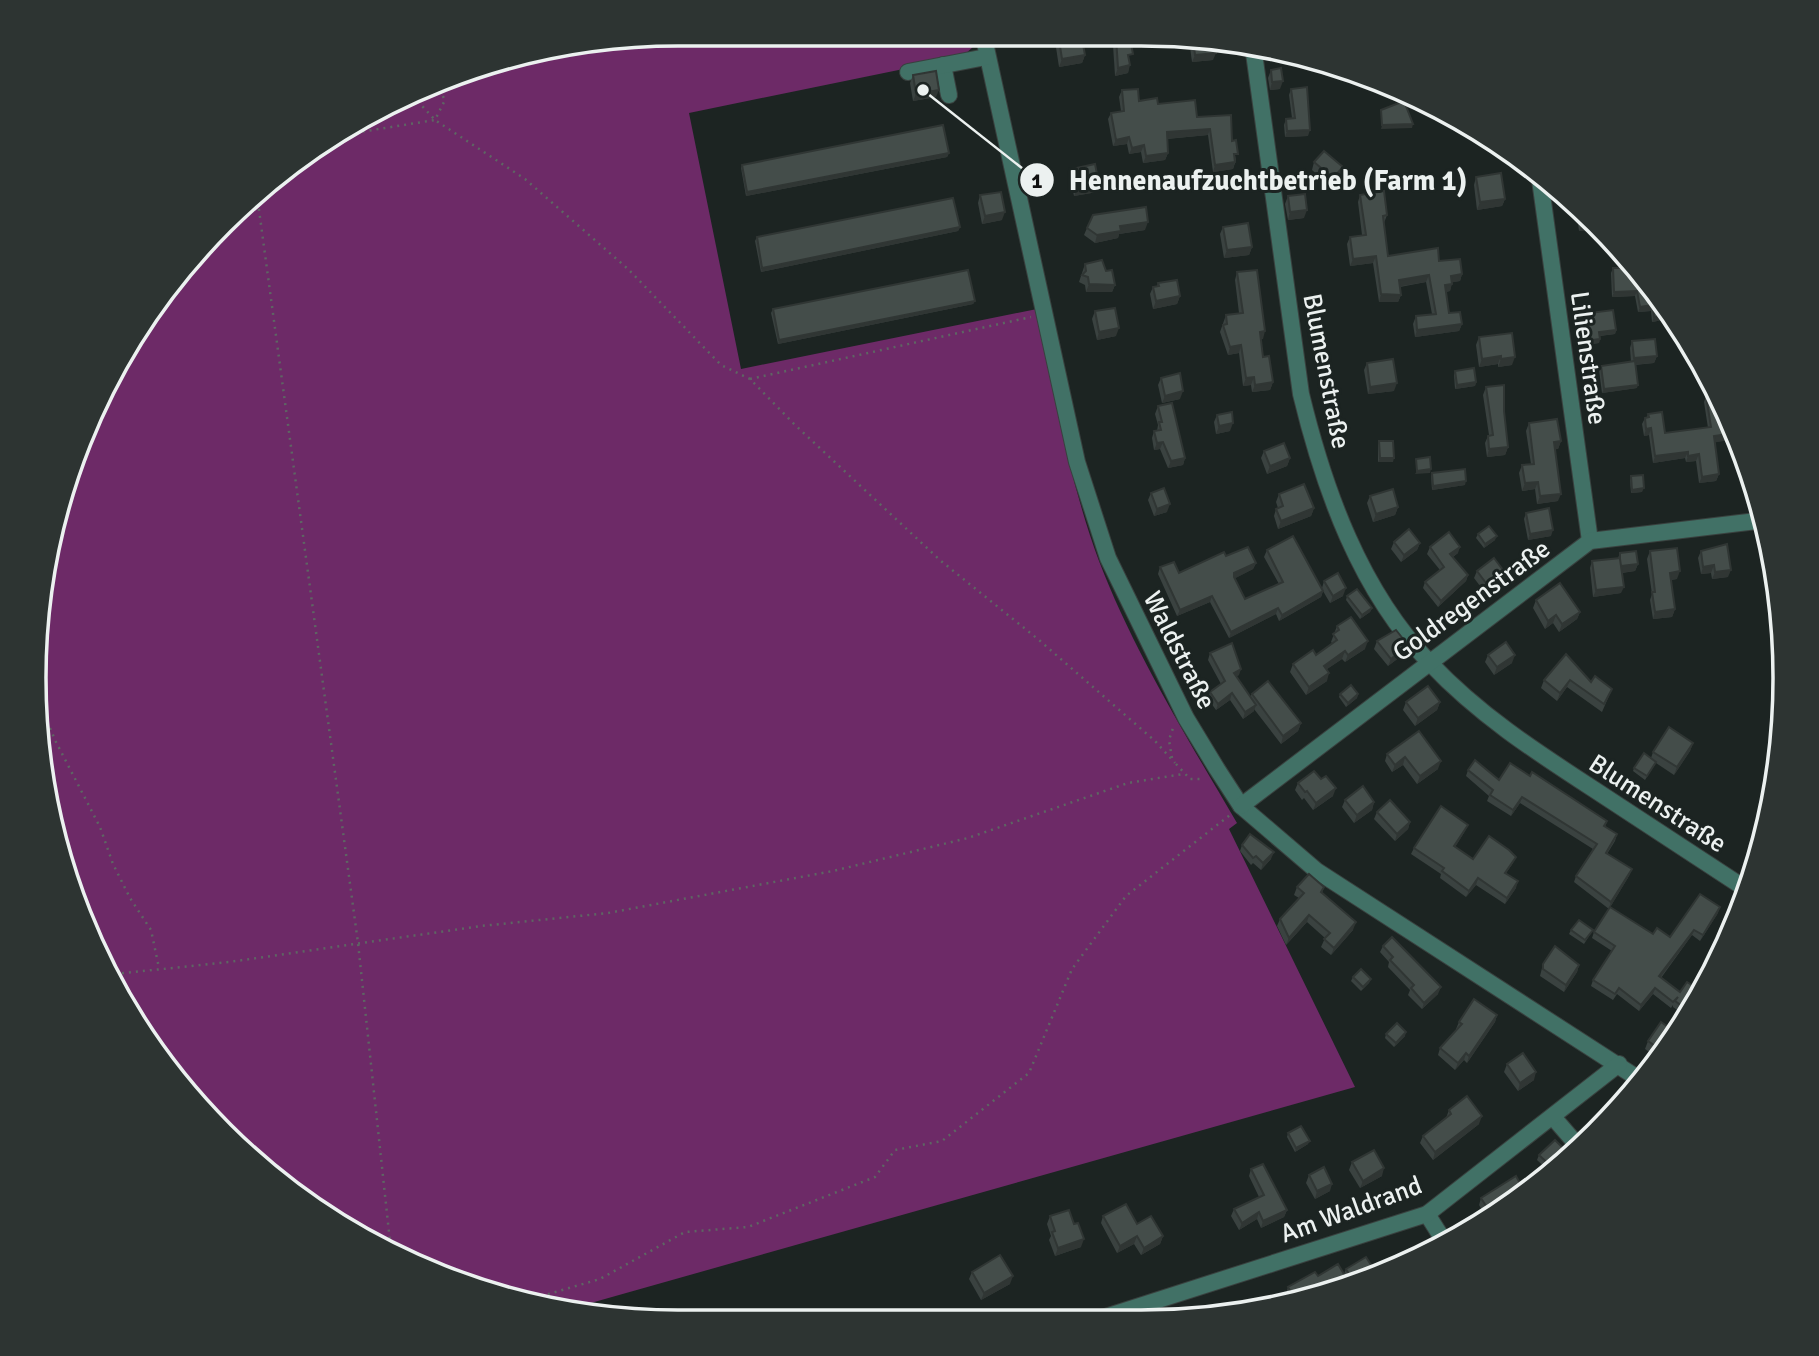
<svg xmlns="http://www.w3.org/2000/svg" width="1819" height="1356" font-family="Signika,sans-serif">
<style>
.forest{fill:#6d2a67}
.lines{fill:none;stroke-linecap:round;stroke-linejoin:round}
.minor-casing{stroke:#39413f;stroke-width:18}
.path{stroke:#5e6563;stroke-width:2.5;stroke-dasharray:2 5;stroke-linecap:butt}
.minor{stroke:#417166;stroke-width:16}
.wall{fill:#3a4240}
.shaded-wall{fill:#303634}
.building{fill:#444d4a;stroke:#303634;stroke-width:2}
.labels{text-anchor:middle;stroke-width:6;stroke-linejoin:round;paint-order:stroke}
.street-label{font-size:26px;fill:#ecf1f0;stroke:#1c2422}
.rim{fill:none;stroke:#ecf1f0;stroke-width:3.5}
.leader{fill:none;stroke:#ecf1f0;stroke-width:2.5}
.callout-dot{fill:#ecf1f0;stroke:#1c2422;stroke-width:2.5}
.mark-label{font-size:21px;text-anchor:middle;font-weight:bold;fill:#111}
.callout-label{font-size:28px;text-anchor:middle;font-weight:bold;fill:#ecf1f0;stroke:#1c2422;stroke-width:6;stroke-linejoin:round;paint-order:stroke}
</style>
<rect width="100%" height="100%" fill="#1c2422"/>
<path class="forest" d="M 678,33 L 987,34 L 962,57 L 689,113 L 741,369 L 1037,309 C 1054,393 1069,480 1099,561 C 1133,650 1189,741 1237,823 L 1229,829 L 1355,1087 L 566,1310 L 511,1301 L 356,1237 L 253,1163 L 166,1070 L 68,886 L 35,721 L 46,552 L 100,392 L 222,222 L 355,120 L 511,55 Z"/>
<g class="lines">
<defs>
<g id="minor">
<path d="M 983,34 L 1077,462 L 1108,558 L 1186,718 L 1217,769 L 1241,806 L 1317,871 L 1642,1081"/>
<path d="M 1253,46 L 1301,394 C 1324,489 1360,591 1430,663 C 1480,716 1538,753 1598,792 C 1648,825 1699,858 1749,891"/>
<path d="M 943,65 L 949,95"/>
<path d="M 908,72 L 986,57"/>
<path d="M 1540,180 L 1590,541"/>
<path d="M 1241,806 L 1590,541 L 1765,520"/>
<path d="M 1553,1117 L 1579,1147"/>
<path d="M 1427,1214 L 1444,1241"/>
<path d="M 1102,1318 L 1427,1214 L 1619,1064"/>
</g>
</defs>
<use href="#minor" class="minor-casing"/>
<g class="path">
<path d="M 413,96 L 435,120 L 525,179 L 628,269 L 721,365 L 750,379 L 794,424 L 941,561 L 1039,640 L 1155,741 L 1175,763"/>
<path d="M 335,136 L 435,120 L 445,100 L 437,86"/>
<path d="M 257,195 L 358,943 L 391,1251"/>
<path d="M 750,379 L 1031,317"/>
<path d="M 36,696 L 56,742 L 100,827 L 113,864 L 130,898 L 151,930 L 159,968"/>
<path d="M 1172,758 L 1169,740 L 1173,728"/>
<path d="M 1176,764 L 1190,779 L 1204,779"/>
<path d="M 115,974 L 229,962 L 481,926 L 608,913 L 833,871 L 968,838 L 1128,783 L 1183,774"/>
<path d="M 521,1302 L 600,1279 L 685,1232 L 748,1227 L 875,1177 L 895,1150 L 942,1141 L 1029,1073 L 1072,969 L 1126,896 L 1230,815"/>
</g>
<use href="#minor" class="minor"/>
</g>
<g class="wall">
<path d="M 1057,34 L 1081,34 L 1085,55 L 1082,63 L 1059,67 L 1055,41 Z"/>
<path d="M 1147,35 L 1181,35 L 1182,40 L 1180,48 L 1148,46 Z"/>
<path d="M 1116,37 L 1130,61 L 1128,73 L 1115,76 L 1113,45 Z"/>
<path d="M 1193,39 L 1213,60 L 1192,62 L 1190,47 Z"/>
<path d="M 1283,51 L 1304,55 L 1304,57 L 1284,60 Z"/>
<path d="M 1271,70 L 1280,89 L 1270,90 L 1268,78 Z"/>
<path d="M 913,75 L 936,97 L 913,101 L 910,83 Z"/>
<path d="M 1291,89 L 1308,136 L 1285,137 L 1284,125 L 1286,119 L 1292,118 L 1289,95 Z"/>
<path d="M 1122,90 L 1139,101 L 1158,104 L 1197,117 L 1232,141 L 1236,160 L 1233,169 L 1213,172 L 1208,135 L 1167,139 L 1168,153 L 1165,160 L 1143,163 L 1141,152 L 1129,154 L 1127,144 L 1113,146 L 1108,119 L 1111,113 L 1121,111 L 1119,97 Z"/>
<path d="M 949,153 L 947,157 L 746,196 L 741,168 L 742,165 Z"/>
<path d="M 1314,162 L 1343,167 L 1340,175 L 1330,186 L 1312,170 Z"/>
<path d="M 1072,169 L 1099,184 L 1097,192 L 1074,196 L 1070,177 Z"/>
<path d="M 1476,177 L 1505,199 L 1502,206 L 1477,210 L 1474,185 Z"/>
<path d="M 980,195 L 1002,220 L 982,224 L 978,203 Z"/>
<path d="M 1360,195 L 1387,215 L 1384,223 L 1388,256 L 1439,261 L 1462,274 L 1460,281 L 1452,282 L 1450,291 L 1446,292 L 1449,313 L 1462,324 L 1459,331 L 1415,337 L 1413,324 L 1416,316 L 1432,314 L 1426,282 L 1400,287 L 1401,295 L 1398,302 L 1379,302 L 1373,263 L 1350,266 L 1347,244 L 1350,237 L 1362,235 L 1358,202 Z"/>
<path d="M 1288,196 L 1304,218 L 1288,220 L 1285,204 Z"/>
<path d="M 1577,215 L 1603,239 L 1603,240 L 1590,230 L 1579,231 Z"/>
<path d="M 960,227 L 958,231 L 761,272 L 755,241 L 757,237 Z"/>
<path d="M 1223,227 L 1252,247 L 1249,255 L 1224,258 L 1220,234 Z"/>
<path d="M 1087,228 L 1145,230 L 1119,234 L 1118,238 L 1095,243 L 1084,235 Z"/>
<path d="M 1622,257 L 1653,286 L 1673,318 L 1652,322 L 1651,311 L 1638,312 L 1635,296 L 1612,297 L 1611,273 L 1613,268 L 1622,268 Z"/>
<path d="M 1085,264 L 1106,271 L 1115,285 L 1112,292 L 1086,292 L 1085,285 L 1079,282 Z"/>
<path d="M 1237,272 L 1263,339 L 1261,339 L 1263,357 L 1273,382 L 1270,390 L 1252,392 L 1251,385 L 1243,386 L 1239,353 L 1228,355 L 1220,332 L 1226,315 L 1239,313 L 1235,280 Z"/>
<path d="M 1158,283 L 1180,296 L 1177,304 L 1153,309 L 1150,294 L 1153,287 L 1157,286 Z"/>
<path d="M 975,301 L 973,304 L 778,344 L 771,313 L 773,309 Z"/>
<path d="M 1095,311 L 1116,336 L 1097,340 L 1092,319 Z"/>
<path d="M 1582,314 L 1616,330 L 1615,334 L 1600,336 L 1599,343 L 1584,345 L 1580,318 Z"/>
<path d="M 1479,337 L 1512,365 L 1498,367 L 1498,364 L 1479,367 L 1476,345 Z"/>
<path d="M 1632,341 L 1657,356 L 1654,363 L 1635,365 L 1637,388 L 1602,393 L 1599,370 L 1601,366 L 1631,362 L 1630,348 Z"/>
<path d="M 1696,355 L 1706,372 L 1699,373 Z"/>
<path d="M 1367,363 L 1394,391 L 1368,394 L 1364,370 Z"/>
<path d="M 1455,371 L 1476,382 L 1475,386 L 1455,389 L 1454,375 Z"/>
<path d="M 1161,378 L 1180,399 L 1162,403 L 1158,385 Z"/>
<path d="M 1486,387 L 1508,447 L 1505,455 L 1487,457 L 1485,443 L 1488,436 L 1489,435 L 1483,395 Z"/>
<path d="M 1719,392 L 1737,439 L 1714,442 L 1719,474 L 1716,481 L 1699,483 L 1696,461 L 1686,462 L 1685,458 L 1653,463 L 1649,435 L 1644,436 L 1642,424 L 1645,418 L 1647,417 L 1648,414 L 1665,433 L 1708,428 L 1704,402 L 1706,396 Z"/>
<path d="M 1158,406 L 1185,458 L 1183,465 L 1168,468 L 1160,449 L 1154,450 L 1152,438 L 1154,431 L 1157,431 L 1158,425 L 1155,414 Z"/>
<path d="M 1217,415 L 1230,431 L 1216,434 L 1214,422 Z"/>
<path d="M 1529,423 L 1561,441 L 1558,449 L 1555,449 L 1558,501 L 1537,504 L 1535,489 L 1522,491 L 1519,473 L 1522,465 L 1531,464 L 1526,431 Z"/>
<path d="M 1379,441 L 1393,462 L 1378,462 L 1378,445 Z"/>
<path d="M 1264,451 L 1290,458 L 1287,466 L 1267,474 L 1261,458 Z"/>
<path d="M 1432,473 L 1465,485 L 1432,490 L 1431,476 Z"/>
<path d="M 1631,476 L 1642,492 L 1631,493 L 1630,480 Z"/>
<path d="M 1151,493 L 1167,512 L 1154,516 L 1148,500 Z"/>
<path d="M 1279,494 L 1314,508 L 1311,516 L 1278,529 L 1274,516 L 1276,509 L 1278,508 L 1276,502 Z"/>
<path d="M 1370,496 L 1398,507 L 1395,515 L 1373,522 L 1367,503 Z"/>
<path d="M 1526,513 L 1551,536 L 1528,540 L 1524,519 Z"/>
<path d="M 1478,534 L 1495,540 L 1484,548 L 1476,538 Z"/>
<path d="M 1394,542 L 1420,543 L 1417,550 L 1401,562 L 1391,549 Z"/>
<path d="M 1430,547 L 1458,553 L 1453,557 L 1468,575 L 1466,581 L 1438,607 L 1423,588 L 1425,582 L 1440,570 L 1427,554 Z"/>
<path d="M 1267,550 L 1322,588 L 1324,581 L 1343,596 L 1330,603 L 1323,591 L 1321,597 L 1279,621 L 1276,614 L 1229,638 L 1210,602 L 1177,616 L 1158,574 L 1160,567 L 1179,573 L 1226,556 L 1256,563 L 1253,569 L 1235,578 L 1245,599 L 1279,584 L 1264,557 Z"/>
<path d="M 1650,551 L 1677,579 L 1671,580 L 1675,609 L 1672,617 L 1653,619 L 1650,600 L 1652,594 L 1647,559 Z"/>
<path d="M 1701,551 L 1728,577 L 1712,579 L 1711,573 L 1701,574 L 1698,558 Z"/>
<path d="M 1620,553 L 1638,564 L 1635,571 L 1622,573 L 1621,593 L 1593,597 L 1590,568 L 1592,561 L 1618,558 Z"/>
<path d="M 1477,571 L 1503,582 L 1486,594 L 1474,578 Z"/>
<path d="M 1347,596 L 1372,608 L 1370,612 L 1360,619 L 1346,600 Z"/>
<path d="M 1536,600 L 1580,612 L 1577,619 L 1559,632 L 1553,623 L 1545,629 L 1533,608 Z"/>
<path d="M 1337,626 L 1365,649 L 1345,662 L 1342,659 L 1327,669 L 1327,681 L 1306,695 L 1290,672 L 1293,664 L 1316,655 L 1332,643 L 1331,642 Z"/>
<path d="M 1377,641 L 1405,653 L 1388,666 L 1374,649 Z"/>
<path d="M 1210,653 L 1239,675 L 1236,676 L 1250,697 L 1252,694 L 1301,723 L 1298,731 L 1281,744 L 1254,709 L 1254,711 L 1243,719 L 1230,700 L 1216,710 L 1208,699 L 1210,692 L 1221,684 L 1208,660 Z"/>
<path d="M 1566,654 L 1591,682 L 1612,689 L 1602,712 L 1567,687 L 1557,701 L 1541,688 L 1544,680 Z"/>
<path d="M 1488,655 L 1512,663 L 1494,675 L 1485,662 Z"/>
<path d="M 1340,694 L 1358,694 L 1357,698 L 1346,707 L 1339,697 Z"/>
<path d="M 1406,702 L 1440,702 L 1437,710 L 1415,726 L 1403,710 Z"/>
<path d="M 1419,731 L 1438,769 L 1417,784 L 1403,765 L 1392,772 L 1385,761 L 1387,754 Z"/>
<path d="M 1693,743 L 1690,751 L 1674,775 L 1656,763 L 1645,780 L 1633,771 L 1634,768 L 1651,758 L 1653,752 Z"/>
<path d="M 1468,770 L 1499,780 L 1530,776 L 1607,821 L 1605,827 L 1617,834 L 1615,841 L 1607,854 L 1632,869 L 1629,876 L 1609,909 L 1574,882 L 1576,876 L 1593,849 L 1520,803 L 1511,816 L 1487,801 L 1489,796 L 1466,776 Z"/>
<path d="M 1298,783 L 1333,796 L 1313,810 L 1304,798 L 1302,800 L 1295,790 Z"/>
<path d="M 1345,800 L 1374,802 L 1372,810 L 1354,823 L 1342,807 Z"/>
<path d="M 1377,812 L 1410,822 L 1408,829 L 1395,841 L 1374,819 Z"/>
<path d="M 1465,831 L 1455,847 L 1473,859 L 1513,863 L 1506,873 L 1516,888 L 1505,904 L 1476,885 L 1466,897 L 1440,878 L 1441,874 L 1411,854 L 1414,848 Z"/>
<path d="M 1764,831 L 1756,864 L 1754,863 L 1759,853 L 1748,846 L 1751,839 Z"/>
<path d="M 1242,845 L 1271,859 L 1261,870 L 1253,863 L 1251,865 L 1240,851 Z"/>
<path d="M 1297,887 L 1324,887 L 1322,893 L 1353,930 L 1331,955 L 1321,947 L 1325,938 L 1307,922 L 1286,945 L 1277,926 L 1280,919 L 1299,898 L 1294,895 Z"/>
<path d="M 1718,913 L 1700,941 L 1692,935 L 1661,978 L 1680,992 L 1699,1001 L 1687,1017 L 1673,1007 L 1673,1005 L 1671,1008 L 1653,994 L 1639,1011 L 1617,994 L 1613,1000 L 1591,986 L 1593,980 L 1612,951 L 1592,938 L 1594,932 L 1653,934 L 1670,937 Z"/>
<path d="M 1571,930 L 1593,930 L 1584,944 L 1569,934 Z"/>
<path d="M 1383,946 L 1438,994 L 1422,1009 L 1408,995 L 1410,990 L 1388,967 L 1389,962 L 1380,952 Z"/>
<path d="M 1543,964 L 1579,965 L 1577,972 L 1564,992 L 1540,976 Z"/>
<path d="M 1353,977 L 1371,979 L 1369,983 L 1361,991 L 1351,981 Z"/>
<path d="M 1497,1015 L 1495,1022 L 1467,1063 L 1464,1060 L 1455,1070 L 1438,1055 L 1440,1048 L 1457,1029 L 1456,1029 L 1459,1022 Z"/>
<path d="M 1386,1034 L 1405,1036 L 1394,1047 L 1385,1038 Z"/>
<path d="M 1671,1039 L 1658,1058 L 1645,1049 L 1648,1041 Z"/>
<path d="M 1507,1064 L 1534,1080 L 1518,1091 L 1504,1072 Z"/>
<path d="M 1449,1110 L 1479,1124 L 1433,1160 L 1420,1143 L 1423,1136 L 1446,1118 Z"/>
<path d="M 1288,1133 L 1308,1144 L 1295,1152 L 1287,1137 Z"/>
<path d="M 1539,1155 L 1570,1155 L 1551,1173 L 1537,1160 Z"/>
<path d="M 1352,1162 L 1382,1176 L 1360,1188 L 1349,1170 Z"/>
<path d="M 1251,1169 L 1287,1210 L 1284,1217 L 1261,1228 L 1257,1219 L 1239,1230 L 1231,1216 L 1234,1209 L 1259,1197 L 1249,1176 Z"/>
<path d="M 1309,1175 L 1330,1191 L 1315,1199 L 1306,1183 Z"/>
<path d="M 1526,1194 L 1486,1217 L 1479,1205 L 1481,1198 Z"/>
<path d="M 1050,1216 L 1081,1247 L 1055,1256 L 1049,1240 L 1051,1236 L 1047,1224 Z"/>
<path d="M 1103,1216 L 1137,1224 L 1163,1236 L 1160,1244 L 1141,1255 L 1134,1244 L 1117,1253 L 1101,1223 Z"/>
<path d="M 1346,1269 L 1378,1276 L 1347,1285 L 1347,1283 L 1346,1285 L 1289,1300 L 1286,1294 L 1288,1287 L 1318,1276 L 1344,1274 Z"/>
<path d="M 972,1272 L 1010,1284 L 981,1300 L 969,1279 Z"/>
</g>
<g class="shaded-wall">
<path d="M 1151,38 L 1182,40 L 1180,48 L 1148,46 Z"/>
<path d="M 1286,52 L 1304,55 L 1304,57 L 1284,60 Z"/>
<path d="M 1216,53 L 1213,60 L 1192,62 L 1195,55 Z"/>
<path d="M 1085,55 L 1082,63 L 1059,67 L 1062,59 Z"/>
<path d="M 1130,65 L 1128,73 L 1115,76 L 1118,68 Z"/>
<path d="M 1283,81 L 1280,89 L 1270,90 L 1272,82 Z"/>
<path d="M 939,90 L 936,97 L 913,101 L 916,94 Z"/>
<path d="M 1413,124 L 1412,128 L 1381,129 L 1382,125 Z"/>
<path d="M 1210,129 L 1208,135 L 1165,139 L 1167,132 Z"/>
<path d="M 1310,130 L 1308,136 L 1285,137 L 1287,131 Z"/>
<path d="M 1129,137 L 1127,144 L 1113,146 L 1116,140 Z"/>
<path d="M 1144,145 L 1141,152 L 1129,154 L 1132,148 Z"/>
<path d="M 949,153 L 947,157 L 746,196 L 747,192 Z"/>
<path d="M 1168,153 L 1165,160 L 1143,163 L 1146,156 Z"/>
<path d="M 1235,162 L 1233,169 L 1213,172 L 1215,165 Z"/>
<path d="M 1343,167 L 1340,175 L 1330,186 L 1333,178 Z"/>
<path d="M 1099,184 L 1097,192 L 1074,196 L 1077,189 Z"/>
<path d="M 1505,199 L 1502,206 L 1477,210 L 1480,202 Z"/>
<path d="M 1307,210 L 1304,218 L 1288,220 L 1290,212 Z"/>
<path d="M 1005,212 L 1002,220 L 982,224 L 985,216 Z"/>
<path d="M 1148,222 L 1145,230 L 1119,234 L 1118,238 L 1095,243 L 1097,235 L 1120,226 Z"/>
<path d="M 1586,223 L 1591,228 L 1590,230 L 1579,231 L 1582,224 Z"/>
<path d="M 960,227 L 958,231 L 761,272 L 762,268 Z"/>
<path d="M 1252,247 L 1249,255 L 1224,258 L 1227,250 Z"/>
<path d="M 1376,256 L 1373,263 L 1350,266 L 1353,259 Z"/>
<path d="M 1462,274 L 1460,281 L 1449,283 L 1451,276 Z"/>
<path d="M 1429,275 L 1426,282 L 1396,287 L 1399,280 Z"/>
<path d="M 1089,284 L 1115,285 L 1112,292 L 1086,292 Z"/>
<path d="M 1452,284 L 1450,291 L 1443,292 L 1445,285 Z"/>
<path d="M 1637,291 L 1635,296 L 1612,297 L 1614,292 Z"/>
<path d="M 1381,294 L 1401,295 L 1398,302 L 1379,302 Z"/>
<path d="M 1180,296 L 1177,304 L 1153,309 L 1156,301 Z"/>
<path d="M 975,301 L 973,304 L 778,344 L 779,340 Z"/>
<path d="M 1653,305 L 1651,311 L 1638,312 L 1640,307 Z"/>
<path d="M 1670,314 L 1673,318 L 1652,322 L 1654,317 Z"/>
<path d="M 1462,324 L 1459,331 L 1415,337 L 1417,330 Z"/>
<path d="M 1119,328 L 1116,336 L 1097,340 L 1099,332 Z"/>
<path d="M 1616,330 L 1615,334 L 1598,336 L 1599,332 Z"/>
<path d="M 1265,331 L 1263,339 L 1257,340 L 1260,332 Z"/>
<path d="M 1600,339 L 1599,343 L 1584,345 L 1585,341 Z"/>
<path d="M 1241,345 L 1239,353 L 1228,355 L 1230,347 Z"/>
<path d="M 1501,356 L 1498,364 L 1479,367 L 1482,359 Z"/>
<path d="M 1657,356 L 1654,363 L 1631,365 L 1634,358 Z"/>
<path d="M 1515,357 L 1512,365 L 1498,367 L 1501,359 Z"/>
<path d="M 1701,367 L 1703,367 L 1706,372 L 1699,373 Z"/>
<path d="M 1254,377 L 1251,385 L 1243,386 L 1246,378 Z"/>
<path d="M 1273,382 L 1270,390 L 1252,392 L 1255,385 Z"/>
<path d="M 1476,382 L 1475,386 L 1455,389 L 1457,385 Z"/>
<path d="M 1397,383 L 1394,391 L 1368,394 L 1370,387 Z"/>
<path d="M 1638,385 L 1637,388 L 1602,393 L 1604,389 Z"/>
<path d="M 1183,391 L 1180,399 L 1162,403 L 1165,396 Z"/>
<path d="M 1233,423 L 1230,431 L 1216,434 L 1219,426 Z"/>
<path d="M 1651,428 L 1649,435 L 1644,436 L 1646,429 Z"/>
<path d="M 1734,433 L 1737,439 L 1711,443 L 1714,436 Z"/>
<path d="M 1561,441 L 1558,449 L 1551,450 L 1554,442 Z"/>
<path d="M 1163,442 L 1160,449 L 1154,450 L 1157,443 Z"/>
<path d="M 1508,447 L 1505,455 L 1487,457 L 1489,449 Z"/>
<path d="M 1688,452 L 1685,458 L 1653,463 L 1655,456 Z"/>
<path d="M 1699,454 L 1696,461 L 1686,462 L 1688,456 Z"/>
<path d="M 1185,458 L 1183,465 L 1168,468 L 1171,461 Z"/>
<path d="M 1290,458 L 1287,466 L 1267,474 L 1270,466 Z"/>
<path d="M 1380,458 L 1394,458 L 1393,462 L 1378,462 Z"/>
<path d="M 1431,469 L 1430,473 L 1415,474 L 1417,471 Z"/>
<path d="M 1719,474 L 1716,481 L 1699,483 L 1702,477 Z"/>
<path d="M 1466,481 L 1465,485 L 1432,490 L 1433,486 Z"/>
<path d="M 1538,482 L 1535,489 L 1522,491 L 1525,483 Z"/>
<path d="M 1644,488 L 1642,492 L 1631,493 L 1632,490 Z"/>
<path d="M 1561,494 L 1558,501 L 1537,504 L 1540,496 Z"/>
<path d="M 1170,504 L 1167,512 L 1154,516 L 1157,509 Z"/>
<path d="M 1398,507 L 1395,515 L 1373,522 L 1376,514 Z"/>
<path d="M 1314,508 L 1311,516 L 1278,529 L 1281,521 Z"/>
<path d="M 1553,530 L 1551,536 L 1528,540 L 1530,534 Z"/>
<path d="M 1497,536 L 1495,540 L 1484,548 L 1485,544 Z"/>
<path d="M 1420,543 L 1417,550 L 1401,562 L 1404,555 Z"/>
<path d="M 1460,547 L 1458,553 L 1448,560 L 1450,554 Z"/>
<path d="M 1256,563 L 1253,569 L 1232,580 L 1234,573 Z"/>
<path d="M 1638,564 L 1635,571 L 1619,573 L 1621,566 Z"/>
<path d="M 1714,565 L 1711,573 L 1701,574 L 1703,567 Z"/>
<path d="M 1731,570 L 1728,577 L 1712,579 L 1715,572 Z"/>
<path d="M 1680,571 L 1677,579 L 1667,580 L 1670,573 Z"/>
<path d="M 1506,574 L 1503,582 L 1486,594 L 1489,587 Z"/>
<path d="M 1468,575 L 1466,581 L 1438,607 L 1441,601 Z"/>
<path d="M 1624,587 L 1621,593 L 1593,597 L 1596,590 Z"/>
<path d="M 1346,588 L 1343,596 L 1330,603 L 1333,596 Z"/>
<path d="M 1323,591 L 1321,597 L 1279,621 L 1282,615 Z"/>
<path d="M 1212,596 L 1210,602 L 1177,616 L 1180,610 Z"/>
<path d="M 1278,608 L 1276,614 L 1229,638 L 1231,632 Z"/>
<path d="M 1372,608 L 1370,612 L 1360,619 L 1362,615 Z"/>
<path d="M 1675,609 L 1672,617 L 1653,619 L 1655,612 Z"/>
<path d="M 1580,612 L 1577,619 L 1559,632 L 1562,624 Z"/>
<path d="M 1556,615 L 1553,623 L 1545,629 L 1548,621 Z"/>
<path d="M 1368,641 L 1365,649 L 1345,662 L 1348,655 Z"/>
<path d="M 1408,645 L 1405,653 L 1388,666 L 1391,659 Z"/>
<path d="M 1345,651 L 1342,659 L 1321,673 L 1324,666 Z"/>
<path d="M 1515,655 L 1512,663 L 1494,675 L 1497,667 Z"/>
<path d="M 1241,669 L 1239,675 L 1232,679 L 1234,673 Z"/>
<path d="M 1329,673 L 1327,681 L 1306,695 L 1309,687 Z"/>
<path d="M 1570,680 L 1567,687 L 1557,701 L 1560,693 Z"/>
<path d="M 1232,693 L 1230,700 L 1216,710 L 1218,704 Z"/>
<path d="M 1358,694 L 1357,698 L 1346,707 L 1348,703 Z"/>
<path d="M 1440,702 L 1437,710 L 1415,726 L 1418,718 Z"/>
<path d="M 1256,705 L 1254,711 L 1243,719 L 1245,712 Z"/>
<path d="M 1301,723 L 1298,731 L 1281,744 L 1283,736 Z"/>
<path d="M 1693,743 L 1690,751 L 1674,775 L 1677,767 Z"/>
<path d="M 1405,757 L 1403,765 L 1392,772 L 1395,765 Z"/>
<path d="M 1441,761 L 1438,769 L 1417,784 L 1420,776 Z"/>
<path d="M 1336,788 L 1333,796 L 1313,810 L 1316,803 Z"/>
<path d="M 1522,797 L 1520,803 L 1511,816 L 1513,810 Z"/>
<path d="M 1374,802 L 1372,810 L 1354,823 L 1357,815 Z"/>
<path d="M 1410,822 L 1408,829 L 1395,841 L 1397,834 Z"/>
<path d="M 1468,825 L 1465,831 L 1452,852 L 1454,846 Z"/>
<path d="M 1274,852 L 1271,859 L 1261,870 L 1263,863 Z"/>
<path d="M 1516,857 L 1513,863 L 1502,879 L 1505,873 Z"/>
<path d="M 1632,869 L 1629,876 L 1609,909 L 1611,902 Z"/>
<path d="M 1478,878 L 1476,885 L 1466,897 L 1469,891 Z"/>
<path d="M 1518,881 L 1516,888 L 1505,904 L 1507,898 Z"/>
<path d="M 1720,907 L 1718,913 L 1700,941 L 1703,935 Z"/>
<path d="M 1309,915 L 1307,922 L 1286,945 L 1289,938 Z"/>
<path d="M 1356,922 L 1353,930 L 1331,955 L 1334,948 Z"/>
<path d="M 1694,930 L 1692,935 L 1657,982 L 1659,976 Z"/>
<path d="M 1579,965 L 1577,972 L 1564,992 L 1566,985 Z"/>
<path d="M 1441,987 L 1438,994 L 1422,1009 L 1424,1003 Z"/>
<path d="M 1655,988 L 1653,994 L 1639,1011 L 1641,1005 Z"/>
<path d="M 1497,1015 L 1495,1022 L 1467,1063 L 1469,1056 Z"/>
<path d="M 1674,1031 L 1671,1039 L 1658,1058 L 1661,1050 Z"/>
<path d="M 1406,1032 L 1405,1036 L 1394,1047 L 1396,1043 Z"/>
<path d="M 1466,1053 L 1464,1060 L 1455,1070 L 1458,1063 Z"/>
<path d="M 1536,1072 L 1534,1080 L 1518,1091 L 1520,1083 Z"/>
<path d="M 1482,1116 L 1479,1124 L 1433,1160 L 1435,1152 Z"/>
<path d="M 1310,1141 L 1308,1144 L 1295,1152 L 1296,1148 Z"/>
<path d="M 1384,1168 L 1382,1176 L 1360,1188 L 1363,1181 Z"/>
<path d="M 1332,1184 L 1330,1191 L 1315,1199 L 1317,1191 Z"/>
<path d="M 1287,1210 L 1284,1217 L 1261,1228 L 1263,1221 Z"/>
<path d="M 1259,1212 L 1257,1219 L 1239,1230 L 1242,1223 Z"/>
<path d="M 1137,1236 L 1134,1244 L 1117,1253 L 1120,1246 Z"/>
<path d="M 1163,1236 L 1160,1244 L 1141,1255 L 1144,1248 Z"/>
<path d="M 1084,1239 L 1081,1247 L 1055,1256 L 1058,1248 Z"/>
<path d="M 1013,1276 L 1010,1284 L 981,1300 L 984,1293 Z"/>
</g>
<g class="building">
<path d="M 1058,34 L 1081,34 L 1085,55 L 1062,59 Z"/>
<path d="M 1129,34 L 1133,54 L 1128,55 L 1130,65 L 1118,68 L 1116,37 Z"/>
<path d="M 1150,35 L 1181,35 L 1182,40 L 1151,38 Z"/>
<path d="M 1205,38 L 1215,40 L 1216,53 L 1195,55 L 1193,39 Z"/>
<path d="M 1281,68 L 1283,81 L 1272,82 L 1271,70 Z"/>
<path d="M 936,71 L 939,90 L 916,94 L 913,75 Z"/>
<path d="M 1307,87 L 1310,130 L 1287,131 L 1286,119 L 1295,118 L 1291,89 Z"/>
<path d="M 1138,89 L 1139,101 L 1157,98 L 1158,104 L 1195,100 L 1197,117 L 1231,115 L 1232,141 L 1236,140 L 1238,154 L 1234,154 L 1235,162 L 1215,165 L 1210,129 L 1167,132 L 1168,153 L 1146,156 L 1144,145 L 1132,148 L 1129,137 L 1116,140 L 1111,113 L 1124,111 L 1122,90 Z"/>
<path d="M 1404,101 L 1413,124 L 1382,125 L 1381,110 Z"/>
<path d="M 943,125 L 949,153 L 747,192 L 742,165 Z"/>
<path d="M 1324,151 L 1343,167 L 1333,178 L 1314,162 Z"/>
<path d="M 1095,164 L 1099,184 L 1077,189 L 1072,169 Z"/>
<path d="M 1501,173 L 1505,199 L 1480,202 L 1476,177 Z"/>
<path d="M 1384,191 L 1387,215 L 1383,216 L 1388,256 L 1438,248 L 1439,261 L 1460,259 L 1462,274 L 1451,276 L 1452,284 L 1445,285 L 1449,313 L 1460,312 L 1462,324 L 1417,330 L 1416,316 L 1436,314 L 1429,275 L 1399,280 L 1401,295 L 1381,294 L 1376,256 L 1353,259 L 1350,237 L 1366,235 L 1360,195 Z"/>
<path d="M 1001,192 L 1005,212 L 985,216 L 980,195 Z"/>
<path d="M 1305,194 L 1307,210 L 1290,212 L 1288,196 Z"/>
<path d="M 953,198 L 960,227 L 762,268 L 757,237 Z"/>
<path d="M 1146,207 L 1148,222 L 1120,226 L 1121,231 L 1097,235 L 1087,228 L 1093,215 Z"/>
<path d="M 1248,223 L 1252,247 L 1227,250 L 1223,227 Z"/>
<path d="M 1624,259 L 1653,286 L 1670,314 L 1654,317 L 1653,305 L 1640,307 L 1637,291 L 1614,292 L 1613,268 L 1624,268 Z"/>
<path d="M 1102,260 L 1106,271 L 1112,270 L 1115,285 L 1089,284 L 1088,277 L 1082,275 L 1086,271 L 1085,264 Z"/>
<path d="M 968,270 L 975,301 L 779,340 L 773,309 Z"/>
<path d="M 1257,270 L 1265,331 L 1260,332 L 1263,357 L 1269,356 L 1273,382 L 1255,385 L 1254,377 L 1246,378 L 1241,345 L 1230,347 L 1223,325 L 1227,324 L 1226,315 L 1243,313 L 1237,272 Z"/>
<path d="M 1177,280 L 1180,296 L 1156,301 L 1153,287 L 1159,286 L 1158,283 Z"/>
<path d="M 1115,308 L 1119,328 L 1099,332 L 1095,311 Z"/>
<path d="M 1613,310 L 1616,330 L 1599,332 L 1600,339 L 1585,341 L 1582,314 Z"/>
<path d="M 1512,333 L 1515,357 L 1501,359 L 1501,356 L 1482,359 L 1479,337 Z"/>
<path d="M 1655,339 L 1657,356 L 1634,358 L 1632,341 Z"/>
<path d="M 1393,359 L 1397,383 L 1370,387 L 1367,363 Z"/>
<path d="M 1635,361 L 1638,385 L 1604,389 L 1601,366 Z"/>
<path d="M 1474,368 L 1476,382 L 1457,385 L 1455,371 Z"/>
<path d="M 1180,373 L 1183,391 L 1165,396 L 1161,378 Z"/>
<path d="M 1504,385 L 1504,411 L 1508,447 L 1489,449 L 1488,436 L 1493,435 L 1486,387 Z"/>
<path d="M 1719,392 L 1734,433 L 1714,436 L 1719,474 L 1702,477 L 1699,454 L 1688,456 L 1688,452 L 1655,456 L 1651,428 L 1646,429 L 1645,418 L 1649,417 L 1648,414 L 1662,412 L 1665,433 L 1711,427 L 1706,396 Z"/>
<path d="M 1172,403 L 1185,458 L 1171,461 L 1163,442 L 1157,443 L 1154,431 L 1161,430 L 1159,422 L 1162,422 L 1158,406 Z"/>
<path d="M 1232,412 L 1233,423 L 1219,426 L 1217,415 Z"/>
<path d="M 1557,419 L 1561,441 L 1554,442 L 1561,494 L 1540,496 L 1538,482 L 1525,483 L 1522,465 L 1534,464 L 1529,423 Z"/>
<path d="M 1379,441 L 1393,441 L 1394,458 L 1380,458 Z"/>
<path d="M 1284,443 L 1290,458 L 1270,466 L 1264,451 Z"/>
<path d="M 1430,457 L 1431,469 L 1417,471 L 1416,459 Z"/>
<path d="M 1465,469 L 1466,481 L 1433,486 L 1432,473 Z"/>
<path d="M 1643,475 L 1644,488 L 1632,490 L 1631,476 Z"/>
<path d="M 1304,484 L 1314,508 L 1281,521 L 1276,509 L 1283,506 L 1279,494 Z"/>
<path d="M 1164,488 L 1170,504 L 1157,509 L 1151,493 Z"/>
<path d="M 1393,489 L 1398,507 L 1376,514 L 1370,496 Z"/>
<path d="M 1549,508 L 1553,530 L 1530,534 L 1526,513 Z"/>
<path d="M 1489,526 L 1497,536 L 1485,544 L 1478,534 Z"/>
<path d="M 1409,529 L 1420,543 L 1404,555 L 1394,542 Z"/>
<path d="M 1449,532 L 1460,547 L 1450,554 L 1468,575 L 1441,601 L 1425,582 L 1444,567 L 1430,547 Z"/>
<path d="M 1293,536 L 1323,591 L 1282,615 L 1278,608 L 1231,632 L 1212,596 L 1180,610 L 1160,567 L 1174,562 L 1179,573 L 1224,552 L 1226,556 L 1248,547 L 1256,563 L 1234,573 L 1234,577 L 1245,599 L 1283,582 L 1267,550 Z"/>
<path d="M 1727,544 L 1731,570 L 1715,572 L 1714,565 L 1703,567 L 1701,551 Z"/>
<path d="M 1677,548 L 1680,571 L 1670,573 L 1675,609 L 1655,612 L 1652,592 L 1655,592 L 1650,551 Z"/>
<path d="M 1636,551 L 1638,564 L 1621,566 L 1620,559 L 1624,587 L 1596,590 L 1592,561 L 1620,558 L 1620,553 Z"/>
<path d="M 1494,558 L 1506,574 L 1489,587 L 1477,571 Z"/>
<path d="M 1338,573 L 1346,588 L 1333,596 L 1324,581 Z"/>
<path d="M 1560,583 L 1580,612 L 1562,624 L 1556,615 L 1548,621 L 1536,600 Z"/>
<path d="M 1357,589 L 1372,608 L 1362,615 L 1347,596 Z"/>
<path d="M 1351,617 L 1368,641 L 1348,655 L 1345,651 L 1324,666 L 1329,673 L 1309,687 L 1293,664 L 1313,650 L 1316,655 L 1337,640 L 1333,634 L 1339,630 L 1337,626 Z"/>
<path d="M 1396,630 L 1408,645 L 1391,659 L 1377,641 Z"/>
<path d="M 1506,642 L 1515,655 L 1497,667 L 1488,655 Z"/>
<path d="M 1232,643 L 1241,669 L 1234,673 L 1256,705 L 1245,712 L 1232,693 L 1218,704 L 1210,692 L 1225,681 L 1210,653 Z"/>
<path d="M 1566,654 L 1591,682 L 1595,676 L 1612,689 L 1604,704 L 1570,680 L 1560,693 L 1544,680 Z"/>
<path d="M 1268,681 L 1301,723 L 1283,736 L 1252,694 Z"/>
<path d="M 1351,685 L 1358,694 L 1348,703 L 1340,694 Z"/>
<path d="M 1428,686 L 1440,702 L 1418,718 L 1406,702 Z"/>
<path d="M 1669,727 L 1693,743 L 1677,767 L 1653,752 Z"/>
<path d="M 1419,731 L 1441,761 L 1420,776 L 1405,757 L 1395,765 L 1387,754 Z"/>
<path d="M 1644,753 L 1656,762 L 1647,776 L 1634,768 Z"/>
<path d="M 1475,760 L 1499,780 L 1510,763 L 1530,776 L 1532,772 L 1607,821 L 1604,826 L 1617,834 L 1606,853 L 1632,869 L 1611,902 L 1576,876 L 1597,844 L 1522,797 L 1513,810 L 1490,795 L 1493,790 L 1468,770 Z"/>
<path d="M 1314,771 L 1321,779 L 1326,776 L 1336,788 L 1316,803 L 1307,791 L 1305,792 L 1298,783 Z"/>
<path d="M 1363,786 L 1374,802 L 1357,815 L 1345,800 Z"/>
<path d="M 1390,800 L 1410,822 L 1397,834 L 1377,812 Z"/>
<path d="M 1441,806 L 1468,825 L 1454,846 L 1473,859 L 1489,836 L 1509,850 L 1516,857 L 1505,873 L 1518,881 L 1507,898 L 1478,878 L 1469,891 L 1442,871 L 1444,868 L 1414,848 Z"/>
<path d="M 1758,828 L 1764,831 L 1761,845 L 1751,839 Z"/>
<path d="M 1250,834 L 1274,852 L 1263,863 L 1256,856 L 1253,858 L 1242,845 Z"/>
<path d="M 1309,874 L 1324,887 L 1321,892 L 1356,922 L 1334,948 L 1324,939 L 1330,933 L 1309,915 L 1289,938 L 1280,919 L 1304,893 L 1297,887 Z"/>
<path d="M 1700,894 L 1720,907 L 1703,935 L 1694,930 L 1659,976 L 1680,992 L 1687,982 L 1703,992 L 1699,1001 L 1691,1012 L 1675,1001 L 1678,997 L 1673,1002 L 1655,988 L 1641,1005 L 1619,988 L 1615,994 L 1593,980 L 1615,946 L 1594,932 L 1610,907 L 1653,934 L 1657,928 L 1670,937 Z"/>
<path d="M 1579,920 L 1593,930 L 1585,940 L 1571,930 Z"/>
<path d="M 1392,937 L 1441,987 L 1424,1003 L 1411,988 L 1414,985 L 1390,960 L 1393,957 L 1383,946 Z"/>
<path d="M 1555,946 L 1579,965 L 1566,985 L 1543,969 L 1543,964 Z"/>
<path d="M 1361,969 L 1371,979 L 1363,987 L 1353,977 Z"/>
<path d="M 1474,999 L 1497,1015 L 1469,1056 L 1466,1053 L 1458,1063 L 1440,1048 L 1462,1024 L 1459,1022 Z"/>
<path d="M 1661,1022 L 1674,1031 L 1661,1050 L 1648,1041 Z"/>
<path d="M 1397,1023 L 1406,1032 L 1396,1043 L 1386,1034 Z"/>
<path d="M 1523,1053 L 1536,1072 L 1520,1083 L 1507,1064 Z"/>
<path d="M 1467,1096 L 1482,1116 L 1435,1152 L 1423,1136 L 1451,1114 L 1449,1110 Z"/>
<path d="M 1619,1100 L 1625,1104 L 1610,1118 L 1608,1117 Z"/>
<path d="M 1301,1126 L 1310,1141 L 1296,1148 L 1288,1133 Z"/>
<path d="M 1555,1140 L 1570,1155 L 1555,1170 L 1539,1155 Z"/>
<path d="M 1374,1150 L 1384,1168 L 1363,1181 L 1352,1162 Z"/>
<path d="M 1263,1164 L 1287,1210 L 1263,1221 L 1259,1212 L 1242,1223 L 1234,1209 L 1264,1195 L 1251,1169 Z"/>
<path d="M 1324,1167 L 1332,1184 L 1317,1191 L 1309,1175 Z"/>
<path d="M 1516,1176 L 1526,1194 L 1491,1214 L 1481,1198 Z"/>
<path d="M 1126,1204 L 1137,1224 L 1151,1216 L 1163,1236 L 1144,1248 L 1137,1236 L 1120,1246 L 1103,1216 Z"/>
<path d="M 1069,1210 L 1074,1224 L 1078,1223 L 1084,1239 L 1058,1248 L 1052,1232 L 1055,1231 L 1050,1216 Z"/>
<path d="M 1000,1255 L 1013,1276 L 984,1293 L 972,1272 Z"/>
<path d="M 1366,1257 L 1378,1276 L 1354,1283 L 1346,1269 Z"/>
<path d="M 1338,1264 L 1348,1281 L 1338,1287 L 1295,1299 L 1288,1287 L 1315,1272 L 1318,1276 Z"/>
</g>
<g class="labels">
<g class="street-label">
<text transform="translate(1589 358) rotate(82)" y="9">Lilienstraße</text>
<text transform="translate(1327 371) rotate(79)" y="9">Blumenstraße</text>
<text transform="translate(1471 600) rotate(-36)" y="9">Goldregenstraße</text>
<text transform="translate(1180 650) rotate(63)" y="9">Waldstraße</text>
<text transform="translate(1658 803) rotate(33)" y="9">Blumenstraße</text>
<text transform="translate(1351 1209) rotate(-20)" y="9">Am Waldrand</text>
</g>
</g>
<path d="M0 0H1819V1356H0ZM678 46H1141A632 632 0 0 1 1773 678V678A632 632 0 0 1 1141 1310H678A632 632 0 0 1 46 678V678A632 632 0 0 1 678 46Z" fill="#2d3432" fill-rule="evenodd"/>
<path class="rim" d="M678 46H1141A632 632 0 0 1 1773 678V678A632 632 0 0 1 1141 1310H678A632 632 0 0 1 46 678V678A632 632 0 0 1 678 46Z"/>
<path class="leader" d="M923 90L1037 180"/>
<g class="callout-dot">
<circle cx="923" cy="90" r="7"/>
<circle cx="1037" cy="180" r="18"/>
</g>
<g class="mark-label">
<text x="1037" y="188">1</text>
</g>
<g class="callout-label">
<text x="1268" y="190">Hennenaufzuchtbetrieb (Farm 1)</text>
</g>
</svg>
